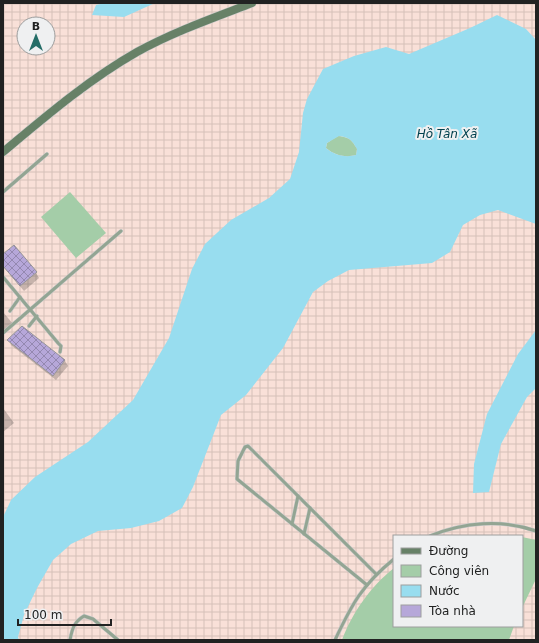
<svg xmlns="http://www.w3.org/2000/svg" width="539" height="643" font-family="'DejaVu Sans',sans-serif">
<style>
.industrial{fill:url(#industrial-grid);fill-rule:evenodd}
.green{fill:#a4cda8}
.water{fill:#98ddef;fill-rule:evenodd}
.shadow{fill:#0003}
.building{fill:url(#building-cross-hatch);stroke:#969597}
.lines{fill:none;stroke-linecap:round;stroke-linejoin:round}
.lane-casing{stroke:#cacbcc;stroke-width:4}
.secondary-casing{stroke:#cacbcc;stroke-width:9}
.lane{stroke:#93a593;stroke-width:3}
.secondary{stroke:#678167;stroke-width:8}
.labels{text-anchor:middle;stroke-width:4;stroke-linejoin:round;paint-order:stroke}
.water-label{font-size:12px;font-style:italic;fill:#00404d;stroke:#eff0f1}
</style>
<defs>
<pattern id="industrial-grid" width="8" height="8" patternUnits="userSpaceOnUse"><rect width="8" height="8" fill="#f9e0d8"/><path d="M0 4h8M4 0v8" fill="none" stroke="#d5c0b9"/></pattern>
<pattern id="building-cross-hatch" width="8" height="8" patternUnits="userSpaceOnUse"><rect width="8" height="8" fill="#b6a7d9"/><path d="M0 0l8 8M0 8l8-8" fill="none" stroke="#9488b0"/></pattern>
</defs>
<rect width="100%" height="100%" fill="#eff0f1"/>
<path class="industrial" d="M 3,3 L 536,3 L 536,640 L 3,640 ZM 24,24 L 48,24 L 48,48 L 24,48 ZM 394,536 L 522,536 L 522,626 L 394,626 Z"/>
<g class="green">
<path d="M 338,136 C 349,137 352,140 357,149 L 356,155 C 345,158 334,155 326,148 L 327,143 Z"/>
<path d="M 70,192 L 106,233 L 76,258 L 41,217 Z"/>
<path d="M 522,537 L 536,540 L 536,579 L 522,608 Z"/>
<path d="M 394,568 L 394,626 L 514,626 L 509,640 L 342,640 C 352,613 371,586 394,568 Z"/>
</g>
<g class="water">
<path d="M 105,3 L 155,3 L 124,17 L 92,15 L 96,5 Z"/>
<path d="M 497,15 L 526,29 L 536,40 L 536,224 L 498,210 L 480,215 L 463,225 L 450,252 L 432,263 L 349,270 L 328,281 L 313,292 L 283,348 L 246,395 L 221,415 L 193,487 L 182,508 L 159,521 L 131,528 L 98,531 L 71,544 L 53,560 L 37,588 L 24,615 L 18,637 L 19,640 L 3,640 L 3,517 L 11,500 L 35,477 L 88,442 L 133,400 L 169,338 L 192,269 L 205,244 L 231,220 L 269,198 L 290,179 L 299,152 L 303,113 L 307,99 L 323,69 L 354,56 L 386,47 L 409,54 L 470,28 ZM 339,136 C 349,137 352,140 357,149 L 356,155 C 345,158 334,155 326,148 L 327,143 Z"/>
<path d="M 536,330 L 536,388 L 527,397 L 501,444 L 489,492 L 473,493 L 474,464 L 487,414 L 518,354 Z"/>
</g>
<g class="shadow">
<path d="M 3,255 L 36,273 L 39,278 L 24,291 L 3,266 Z"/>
<path d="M 3,312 L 13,324 L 3,332 Z"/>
<path d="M 22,327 L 65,361 L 68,366 L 56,380 L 11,345 L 9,340 Z"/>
<path d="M 3,408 L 14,423 L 3,432 Z"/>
</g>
<g class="building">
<path d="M 14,245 L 37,272 L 20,286 L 3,266 L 3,254 Z"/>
<path d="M 22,326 L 65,360 L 53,376 L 7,340 Z"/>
</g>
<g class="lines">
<defs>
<g id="lane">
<path d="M 3,192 L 47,154"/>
<path d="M 3,277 L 58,343 L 61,346 L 60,352"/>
<path d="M 10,311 L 20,297"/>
<path d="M 29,326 L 37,316"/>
<path d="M 3,333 L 121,231"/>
<path d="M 292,524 L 298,496"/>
<path d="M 304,534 L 310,508"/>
<path d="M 430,536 C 464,522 502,519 536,531"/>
<path d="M 367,585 L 237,479 L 238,461 L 245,447 L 248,446 L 376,574"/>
<path d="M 70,640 C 72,629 74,622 84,616 L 93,619 L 118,640"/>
<path d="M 335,640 C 352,604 362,585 394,559"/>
</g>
<path id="secondary" d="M 3,152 C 46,116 88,80 137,52 C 173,32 213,18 252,3"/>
</defs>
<use href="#lane" class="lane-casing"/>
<use href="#secondary" class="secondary-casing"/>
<use href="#lane" class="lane"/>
<use href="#secondary" class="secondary"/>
</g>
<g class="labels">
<g class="water-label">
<text x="447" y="138">Hồ Tân Xã</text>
</g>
</g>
<rect width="539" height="643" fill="none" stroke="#212222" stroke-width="8"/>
<rect x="393" y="535" width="130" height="92" fill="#eff0f1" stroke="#9d9e9e"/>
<rect x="401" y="548" width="20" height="6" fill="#678167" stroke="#9d9e9e"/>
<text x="429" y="555" font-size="12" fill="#212222">Đường</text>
<rect x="401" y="565" width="20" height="12" fill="#a4cda8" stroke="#9d9e9e"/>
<text x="429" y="575" font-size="12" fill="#212222">Công viên</text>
<rect x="401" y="585" width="20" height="12" fill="#98ddef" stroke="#9d9e9e"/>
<text x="429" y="595" font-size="12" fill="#212222">Nước</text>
<rect x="401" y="605" width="20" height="12" fill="#b6a7d9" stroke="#9d9e9e"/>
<text x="429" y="615" font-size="12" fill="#212222">Tòa nhà</text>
<g transform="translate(36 36)"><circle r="19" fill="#eff0f1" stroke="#9d9e9e"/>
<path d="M0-3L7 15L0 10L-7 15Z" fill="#246d67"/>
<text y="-6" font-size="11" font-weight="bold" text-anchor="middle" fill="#212222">B</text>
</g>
<path d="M18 619v6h93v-6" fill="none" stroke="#212222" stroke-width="2"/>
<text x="24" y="619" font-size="12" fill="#212222" stroke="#eff0f1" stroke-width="3" paint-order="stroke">100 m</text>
</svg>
